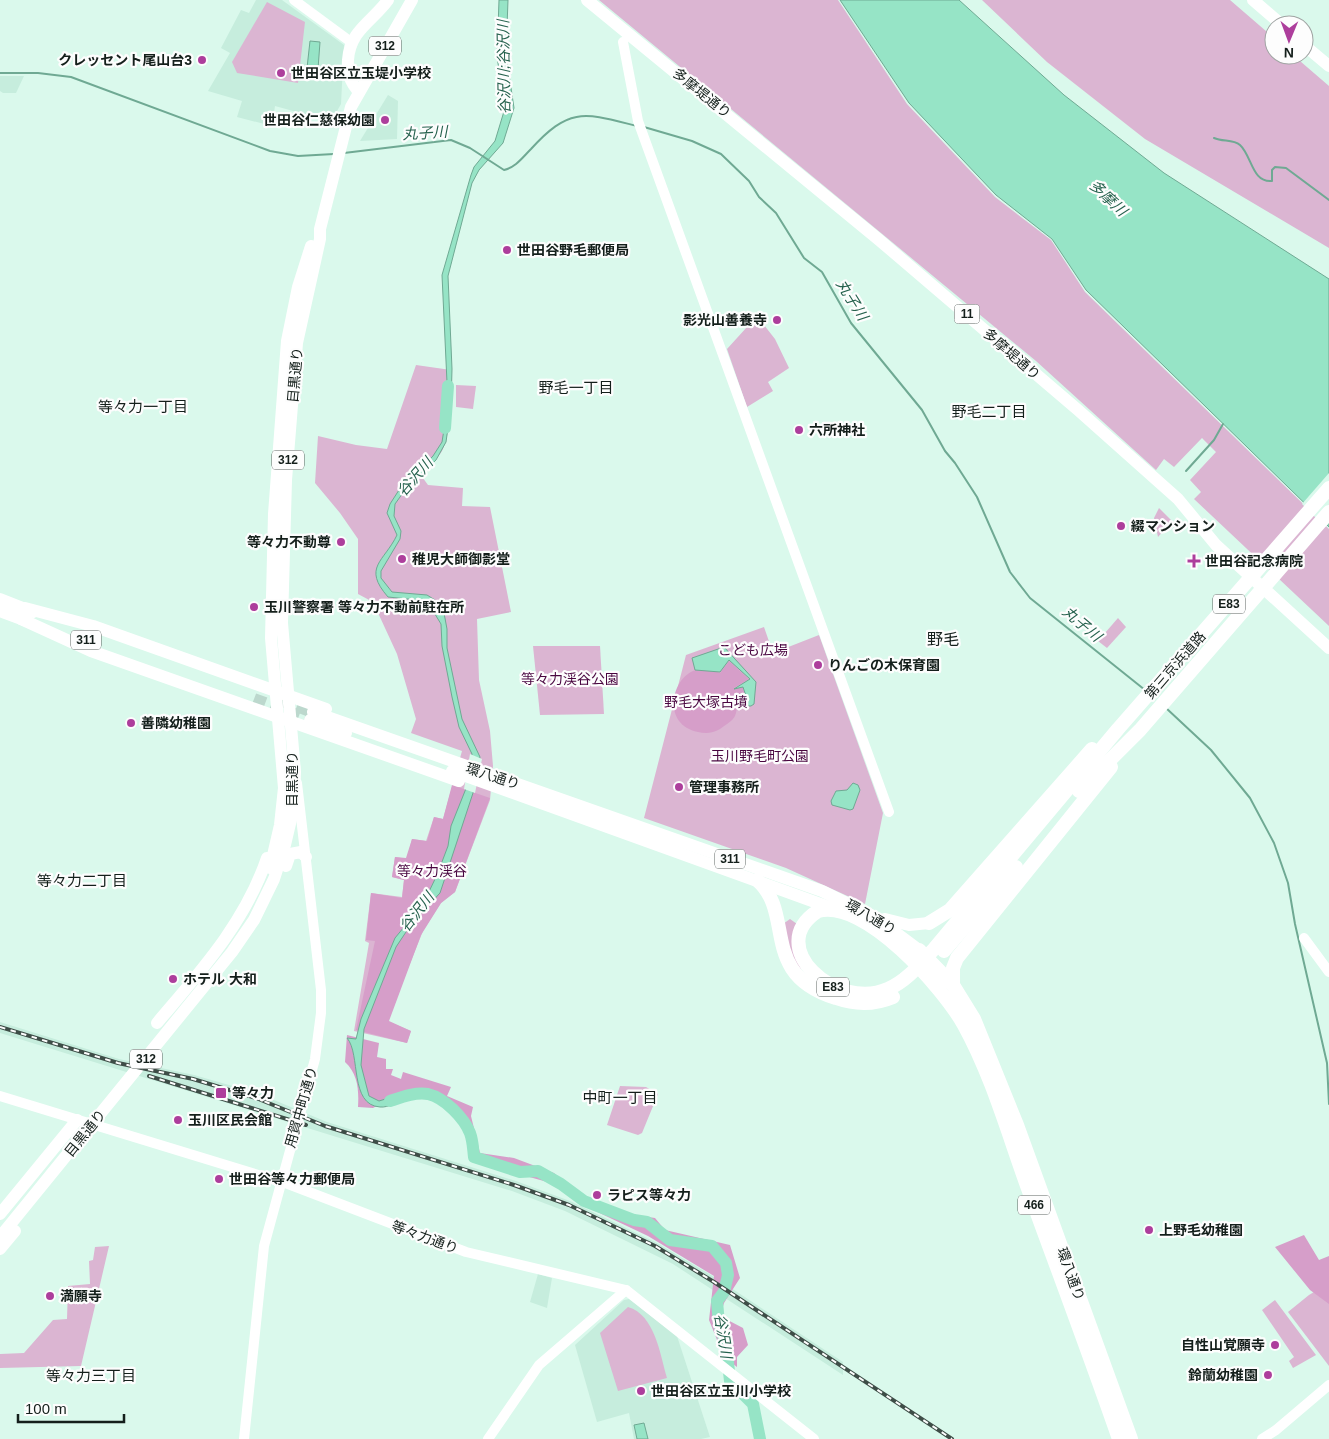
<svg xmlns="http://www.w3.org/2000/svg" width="1329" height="1439" font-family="Helvetica,'Noto Sans JP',sans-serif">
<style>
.built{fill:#c6eddd}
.green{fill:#dbb5d2}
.forest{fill:#d69ec9}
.water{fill:#96e4c6;stroke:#6fa993}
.pier{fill:#daf9ec}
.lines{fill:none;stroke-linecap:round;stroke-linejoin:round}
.stream{stroke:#6fa993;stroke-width:2}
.river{stroke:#96e4c6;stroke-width:12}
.major-tunnel{stroke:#bcd8cd;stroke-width:12;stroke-dasharray:12 6;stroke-linecap:butt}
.minor{stroke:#fff;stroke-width:10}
.major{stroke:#fff;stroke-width:12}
.highway{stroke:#fff;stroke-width:14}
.rail-casing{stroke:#3e4d47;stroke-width:4}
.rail{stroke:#fdfdfd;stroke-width:2;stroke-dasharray:5.5;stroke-linecap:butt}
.poi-dot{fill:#ad3e9c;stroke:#fdfdfd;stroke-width:2}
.labels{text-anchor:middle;stroke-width:4.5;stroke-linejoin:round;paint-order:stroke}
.shield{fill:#fdfdfd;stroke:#5a625f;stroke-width:1}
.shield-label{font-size:12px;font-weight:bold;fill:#141f1b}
.poi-label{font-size:14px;font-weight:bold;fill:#141f1b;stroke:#fdfdfd;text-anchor:start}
.street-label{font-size:14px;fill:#141f1b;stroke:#fdfdfd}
.park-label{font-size:14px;fill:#490640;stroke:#fdfdfd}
.water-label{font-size:15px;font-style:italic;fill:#26624e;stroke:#fdfdfd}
.neighbourhood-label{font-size:15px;fill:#141f1b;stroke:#fdfdfd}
.quarter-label{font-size:16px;fill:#141f1b;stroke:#fdfdfd}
</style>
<rect width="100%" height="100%" fill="#daf9ec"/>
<g class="built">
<path d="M 256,0 L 282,0 L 344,45 L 341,104 L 333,118 L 315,117 L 275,106 L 272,126 L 237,117 L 242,101 L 208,91 L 230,53 L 221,48 L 241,10 L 249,13 Z"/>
<path d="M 0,76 L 24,76 L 16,93 L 3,93 L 0,91 Z"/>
<path d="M 388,95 L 398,101 L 397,139 L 360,141 Z"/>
<path d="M 0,1022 L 119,1059 L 194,1075 L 257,1093 L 327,1122 L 516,1181 L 570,1201 L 657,1243 L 716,1278 L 843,1362 L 843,1375 L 673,1264 L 565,1211 L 512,1191 L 0,1033 Z"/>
<path d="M 538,1274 L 552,1278 L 547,1308 L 530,1302 Z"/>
<path d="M 629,1299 L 677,1336 L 710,1437 L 701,1439 L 634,1439 L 629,1413 L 597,1422 L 575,1345 L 624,1300 Z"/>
</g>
<g class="green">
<path d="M 599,0 L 838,0 L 907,104 L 995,197 L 1051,240 L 1085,292 L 1329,529 L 1329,626 L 1194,499 L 1201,492 L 1190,480 L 1216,452 L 1202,438 L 1174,467 L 1164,459 L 1156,470 L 1036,361 Z"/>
<path d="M 982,0 L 1230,0 L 1274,38 L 1274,55 L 1293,55 L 1329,86 L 1329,248 L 1145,139 L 1047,62 Z"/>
<path d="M 267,2 L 305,22 L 298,83 L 237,73 L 232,62 Z"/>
<path d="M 757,316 L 775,339 L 789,368 L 768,382 L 773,391 L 747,407 L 727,349 Z"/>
<path d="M 416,365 L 451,370 C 451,391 452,433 442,451 C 437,460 427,467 420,474 L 428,485 L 463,488 L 462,506 L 490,507 L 511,612 L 477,619 L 479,680 L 490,731 L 493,766 L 490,800 L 455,892 L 441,903 L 423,931 L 387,1021 L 411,1031 L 407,1043 L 354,1031 L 369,943 L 365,941 L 371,893 L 402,897 L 404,880 L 392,877 L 395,857 L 407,859 L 412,839 L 426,841 L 434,817 L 443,819 L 462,751 L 411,733 L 416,719 L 397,654 L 373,602 L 358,594 L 358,539 L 340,513 L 315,483 L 318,436 L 356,445 L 387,449 Z"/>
<path d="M 456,385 L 476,386 L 473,409 L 456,407 Z"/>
<path d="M 1159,508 L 1172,521 L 1158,537 L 1154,518 Z"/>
<path d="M 1118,618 L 1126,627 L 1107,648 L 1098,641 Z"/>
<path d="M 764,627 L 773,653 L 819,635 L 883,813 L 865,904 L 786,868 L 644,818 L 686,655 Z"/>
<path d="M 533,646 L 600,646 L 604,714 L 540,715 Z"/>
<path d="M 790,919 L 797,924 L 801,972 L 793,961 L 783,924 Z"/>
<path d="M 620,1086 L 646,1087 L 658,1094 L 642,1133 L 638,1135 L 607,1125 Z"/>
<path d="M 109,1246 L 81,1366 L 0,1368 L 0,1354 L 24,1353 L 53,1320 L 67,1319 L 68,1286 L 90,1284 L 89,1261 L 93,1260 L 95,1247 Z"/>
<path d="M 1329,1283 L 1329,1366 L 1288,1312 L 1309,1295 Z"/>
<path d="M 1275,1300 L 1316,1355 L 1293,1368 L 1289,1361 L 1294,1357 L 1262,1310 Z"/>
<path d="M 628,1307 C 655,1315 660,1354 667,1378 L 618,1391 L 600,1333 Z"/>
</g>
<g class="forest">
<path d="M 729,661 L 749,679 L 734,688 L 743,687 L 745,696 L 737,698 C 737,718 736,718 720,729 C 713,733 706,734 698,732 C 663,725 670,681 693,671 C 702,667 712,670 720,673 Z"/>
<path d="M 452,785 L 490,798 L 455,892 L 441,903 L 421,935 L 389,1021 L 411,1031 L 407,1043 L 356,1030 L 375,941 L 366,940 L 371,893 L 402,898 L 404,880 L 392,877 L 395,857 L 406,858 L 412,839 L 427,841 L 434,817 L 443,819 Z"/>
<path d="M 347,1035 L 379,1043 L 377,1057 L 386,1059 L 386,1069 L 393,1069 L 391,1075 L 401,1079 L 403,1072 L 451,1087 L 447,1096 L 473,1107 L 471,1116 L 480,1153 L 514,1158 L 554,1173 L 578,1194 L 622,1213 L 655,1218 L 665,1230 L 730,1245 L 740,1278 L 724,1303 L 720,1316 L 743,1328 L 748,1345 L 737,1357 L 737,1367 L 724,1357 L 709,1320 L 714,1276 L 648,1236 L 589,1208 L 558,1185 L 480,1163 C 470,1155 470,1146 467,1135 C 460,1107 430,1099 405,1091 L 373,1108 L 358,1107 C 359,1090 358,1074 345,1062 Z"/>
<path d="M 1304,1235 L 1319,1260 L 1329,1256 L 1329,1304 L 1310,1290 L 1275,1247 Z"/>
</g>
<g class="water">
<path d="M 499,0 L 508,0 L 506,54 L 514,108 L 503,143 L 479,170 L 472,183 L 448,276 L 452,369 L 451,406 L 446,442 L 436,460 L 405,490 L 395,504 L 394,516 L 401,531 L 400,539 L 381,571 L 381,578 L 392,592 L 427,595 L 435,600 L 444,613 L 447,629 L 447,648 L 462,719 L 480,757 L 473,793 L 440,893 L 412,923 L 396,947 L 364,1029 L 361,1065 L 369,1096 L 379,1101 L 405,1093 L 406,1099 C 399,1101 388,1108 380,1107 C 349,1105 361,1054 347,1038 L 356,1039 L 361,1019 L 395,938 L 423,904 L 437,875 L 448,846 L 451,826 L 467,786 L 472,754 L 459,727 L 452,697 L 442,646 L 441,624 L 427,601 L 388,597 C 362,567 384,562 397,535 L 387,513 L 390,504 L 399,490 L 433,456 L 442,442 L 448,404 L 442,275 L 471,175 L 474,167 L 495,141 L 505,108 L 497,57 Z"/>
<path d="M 840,0 L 959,0 L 1064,95 L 1164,173 L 1329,279 L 1329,527 L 1086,290 L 1052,239 L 996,195 L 909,103 Z"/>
<path d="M 310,41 L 320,42 L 318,69 L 307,68 Z"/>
<path d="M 724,647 L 756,682 L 754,704 L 751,706 L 737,706 L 737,699 L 746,696 L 743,687 L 734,689 L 750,679 L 729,660 L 720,672 L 695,670 L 692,658 Z"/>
<path d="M 853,783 L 858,785 L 860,790 L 853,809 L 850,810 L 832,805 L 831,801 L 836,791 L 847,790 Z"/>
<path d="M 644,1423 L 648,1439 L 637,1439 L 634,1425 Z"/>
</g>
<g class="pier">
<path d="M 1329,473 L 1329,523 L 1325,527 L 1302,504 Z"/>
<path d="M 470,754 L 482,759 L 475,793 L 464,789 Z"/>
</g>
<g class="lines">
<g class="stream">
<path d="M 0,73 L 38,73 L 71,77 L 270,151 L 298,156 L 334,154"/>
<path d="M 644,127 L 692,141 L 721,154 L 749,181 L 759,197 L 776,213 L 804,258 L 822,272 L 851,323 L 922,410 L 945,451 L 955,463 L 977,497 L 1010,572 L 1030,598 L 1145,690"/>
<path d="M 1214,138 C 1223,142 1233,139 1240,145 C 1252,156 1252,183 1272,181 L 1272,170 L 1275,167 L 1286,168 L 1329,200"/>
<path d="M 344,153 L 451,140 L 470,148 L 504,170 C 516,167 522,158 531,149 C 570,106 585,113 637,126"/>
<path d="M 1186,471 L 1214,440 L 1223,424"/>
<path d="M 1166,708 L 1211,750 L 1250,798 L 1274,843 L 1288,883 L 1295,924 L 1327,1063 L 1329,1104"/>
</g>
<g class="river">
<path d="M 445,428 L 448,386"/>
<path d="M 390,1101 C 402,1097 415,1092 428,1094 C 445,1098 464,1118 470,1133 C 473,1141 473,1149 474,1157 L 520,1172 L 538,1171 L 561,1184 L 584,1201 L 634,1220 L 647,1222 L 670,1240 L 712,1246 L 726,1263 L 728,1275 L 724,1292 L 717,1301 L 719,1324 L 726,1344 L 730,1381 L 753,1404 L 760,1439"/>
</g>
<g class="major-tunnel">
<path d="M 254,699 L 310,720"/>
<path d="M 280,700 L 313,712"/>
</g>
<g class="minor">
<path d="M 294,0 L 351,42"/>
<path d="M 623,42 L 638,121 L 889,812"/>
<path d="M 1304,938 L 1329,972"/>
<path d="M 0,1096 L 288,1184 L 466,1252 L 626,1290 L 814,1439"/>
<path d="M 244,1439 L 264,1246 L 315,1059 L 321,1013 L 321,990 L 297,783"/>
<path d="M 488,1439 L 539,1365 L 626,1290"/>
<path d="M 1262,1439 L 1276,1430 L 1329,1385"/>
</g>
<g class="major">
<path d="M 587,0 L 878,239 L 1078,410 L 1178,499 L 1216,545 L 1329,648"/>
<path d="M 1253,0 L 1282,25"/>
<path d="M 1304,45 L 1329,66"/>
<path d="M 359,92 C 350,82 347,73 348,60 C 350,30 372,22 388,0"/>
<path d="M 0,599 L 33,612"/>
<path d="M 25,608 L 93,626 L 326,709"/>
<path d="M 0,611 L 27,621"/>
<path d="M 21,619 L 91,651 L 459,781"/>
<path d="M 313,712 L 822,891 L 875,917 L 919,950"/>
<path d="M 310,720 L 346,733"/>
<path d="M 452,771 L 837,910"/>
<path d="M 286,866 L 290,854 L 301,852 L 306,857"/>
<path d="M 270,868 L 280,825 L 284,788 L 271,638 L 274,514 L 287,341 L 298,287 L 311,246"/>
<path d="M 885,919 L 909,925 L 929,923"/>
<path d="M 157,1023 C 200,972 245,923 267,858"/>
<path d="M 0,1214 L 77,1120"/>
<path d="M 0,1237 L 232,952 L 254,920 L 274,879 L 285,845 L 293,811 L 295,772 L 282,623 L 286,480 L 297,343 L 320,239 L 320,229 L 351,107 L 412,0"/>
<path d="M 0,1249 L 15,1231"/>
</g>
<g class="highway">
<path d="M 1079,791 L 1140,730 L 1329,512"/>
<path d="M 757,880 C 796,914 758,974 836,998 C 856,1005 874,1005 893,997"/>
<path d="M 929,923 L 950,910 L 1092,749"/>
<path d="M 919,950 L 953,985 L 974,1019 L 1017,1125 L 1131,1439"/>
<path d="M 944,951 L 1016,867"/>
<path d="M 953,985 L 953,968 L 957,958 L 1111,767"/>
<path d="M 1119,1439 C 1089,1353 1057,1268 1026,1183 C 1007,1130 991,1074 964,1025 C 943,988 865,898 818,911 C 763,946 836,1012 888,989 C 907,981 920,964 934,949 L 1118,729 L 1329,488"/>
</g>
<defs>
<g id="rail">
<path d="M 0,1027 L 118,1063 L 193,1079 L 256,1098 L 325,1126 L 514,1185 L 569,1205 L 655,1246 L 714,1282 L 952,1439"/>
<path d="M 149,1076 L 306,1125"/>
</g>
</defs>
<use href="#rail" class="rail-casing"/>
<use href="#rail" class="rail"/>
</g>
<g class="poi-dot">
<circle cx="202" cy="60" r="5"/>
<circle cx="281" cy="73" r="5"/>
<circle cx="385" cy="120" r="5"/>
<circle cx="507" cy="250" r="5"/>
<circle cx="777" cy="320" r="5"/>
<circle cx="799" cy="430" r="5"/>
<circle cx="1121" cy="526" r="5"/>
<circle cx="341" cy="542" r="5"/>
<circle cx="402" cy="559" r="5"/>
<path d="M1191.5 553.5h5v5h5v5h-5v5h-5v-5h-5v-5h5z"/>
<circle cx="254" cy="607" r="5"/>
<circle cx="818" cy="665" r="5"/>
<circle cx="131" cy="723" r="5"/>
<circle cx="679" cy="787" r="5"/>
<circle cx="173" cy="979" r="5"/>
<rect x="215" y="1087" width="12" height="12" rx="2.5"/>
<circle cx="178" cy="1120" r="5"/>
<circle cx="219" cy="1179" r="5"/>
<circle cx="597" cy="1195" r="5"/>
<circle cx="1149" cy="1230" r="5"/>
<circle cx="50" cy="1296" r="5"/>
<circle cx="1275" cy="1345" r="5"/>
<circle cx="1268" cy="1375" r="5"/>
<circle cx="641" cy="1391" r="5"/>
</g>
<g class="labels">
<g class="shield">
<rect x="369" y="36.5" width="32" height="19" rx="4"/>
<rect x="954.5" y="304.5" width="25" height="19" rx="4"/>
<rect x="272" y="450.5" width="32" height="19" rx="4"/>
<rect x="1213" y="594.5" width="32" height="19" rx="4"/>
<rect x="71" y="630.5" width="30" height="19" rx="4"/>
<rect x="715" y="849.5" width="30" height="19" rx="4"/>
<rect x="817" y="977.5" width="32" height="19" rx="4"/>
<rect x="130" y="1049.5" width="32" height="19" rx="4"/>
<rect x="1018" y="1195.5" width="32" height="19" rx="4"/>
</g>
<g class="shield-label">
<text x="385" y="50">312</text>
<text x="967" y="318">11</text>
<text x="288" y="464">312</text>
<text x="1229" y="608">E83</text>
<text x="86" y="644">311</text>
<text x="730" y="863">311</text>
<text x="833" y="991">E83</text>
<text x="146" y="1063">312</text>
<text x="1034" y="1209">466</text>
</g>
<g class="poi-label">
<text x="192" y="65" text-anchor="end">クレッセント尾山台3</text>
<text x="291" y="78">世田谷区立玉堤小学校</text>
<text x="375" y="125" text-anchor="end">世田谷仁慈保幼園</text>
<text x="517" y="255">世田谷野毛郵便局</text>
<text x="767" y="325" text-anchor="end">影光山善養寺</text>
<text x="809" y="435">六所神社</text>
<text x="1131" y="531">綴マンション</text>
<text x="331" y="547" text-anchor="end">等々力不動尊</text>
<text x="412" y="564">稚児大師御影堂</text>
<text x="1205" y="566">世田谷記念病院</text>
<text x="264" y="612">玉川警察署 等々力不動前駐在所</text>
<text x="828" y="670">りんごの木保育園</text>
<text x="141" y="728">善隣幼稚園</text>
<text x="689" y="792">管理事務所</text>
<text x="183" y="984">ホテル 大和</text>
<text x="232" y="1098">等々力</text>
<text x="188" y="1125">玉川区民会館</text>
<text x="229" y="1184">世田谷等々力郵便局</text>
<text x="607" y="1200">ラピス等々力</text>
<text x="1159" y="1235">上野毛幼稚園</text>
<text x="60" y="1301">満願寺</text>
<text x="1265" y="1350" text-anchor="end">自性山覚願寺</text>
<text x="1258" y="1380" text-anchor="end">鈴蘭幼稚園</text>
<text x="651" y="1396">世田谷区立玉川小学校</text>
</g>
<g class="street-label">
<text transform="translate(702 93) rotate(39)" y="5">多摩堤通り</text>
<text transform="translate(1012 354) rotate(41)" y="5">多摩堤通り</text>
<text transform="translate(295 375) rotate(-85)" y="5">目黒通り</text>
<text transform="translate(1175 665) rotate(-49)" y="5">第三京浜道路</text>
<text transform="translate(493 776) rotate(18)" y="5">環八通り</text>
<text transform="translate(292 779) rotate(-90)" y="5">目黒通り</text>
<text transform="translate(871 917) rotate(30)" y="5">環八通り</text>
<text transform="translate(301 1107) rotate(-74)" y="5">用賀中町通り</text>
<text transform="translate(85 1133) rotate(-51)" y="5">目黒通り</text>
<text transform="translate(425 1237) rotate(20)" y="5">等々力通り</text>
<text transform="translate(1071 1274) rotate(70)" y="5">環八通り</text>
</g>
<g class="park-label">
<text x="753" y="655">こども広場</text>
<text x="570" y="684">等々力渓谷公園</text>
<text x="706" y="707">野毛大塚古墳</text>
<text x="760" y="761">玉川野毛町公園</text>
<text x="432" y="876">等々力渓谷</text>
</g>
<g class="water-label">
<text transform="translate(504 67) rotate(-91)" y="5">谷沢川;谷沢川</text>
<text transform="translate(425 133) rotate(-3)" y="5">丸子川</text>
<text transform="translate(1108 198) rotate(43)" y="5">多摩川</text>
<text transform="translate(852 300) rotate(58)" y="5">丸子川</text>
<text transform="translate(415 477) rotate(-49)" y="5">谷沢川</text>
<text transform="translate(1082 624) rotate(40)" y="5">丸子川</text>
<text transform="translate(417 912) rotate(-52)" y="5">谷沢川</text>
<text transform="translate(723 1336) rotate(81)" y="5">谷沢川</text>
</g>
<g class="neighbourhood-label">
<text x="576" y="393">野毛一丁目</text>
<text x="143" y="412">等々力一丁目</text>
<text x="989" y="417">野毛二丁目</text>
<text x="82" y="886">等々力二丁目</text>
<text x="620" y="1103">中町一丁目</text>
<text x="91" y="1381">等々力三丁目</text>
</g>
<g class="quarter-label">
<text x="943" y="645">野毛</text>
</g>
</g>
<g transform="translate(1289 40) rotate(181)"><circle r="24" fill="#fdfdfd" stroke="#a0a4a3"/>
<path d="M0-4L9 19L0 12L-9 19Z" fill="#ad3e9c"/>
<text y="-8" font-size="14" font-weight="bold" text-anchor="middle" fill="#141f1b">N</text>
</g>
<path d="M18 1414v8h106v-8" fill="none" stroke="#141f1b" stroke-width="2.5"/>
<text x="25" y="1414" font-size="15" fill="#141f1b" stroke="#fdfdfd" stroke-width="4" paint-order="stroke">100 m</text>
</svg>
